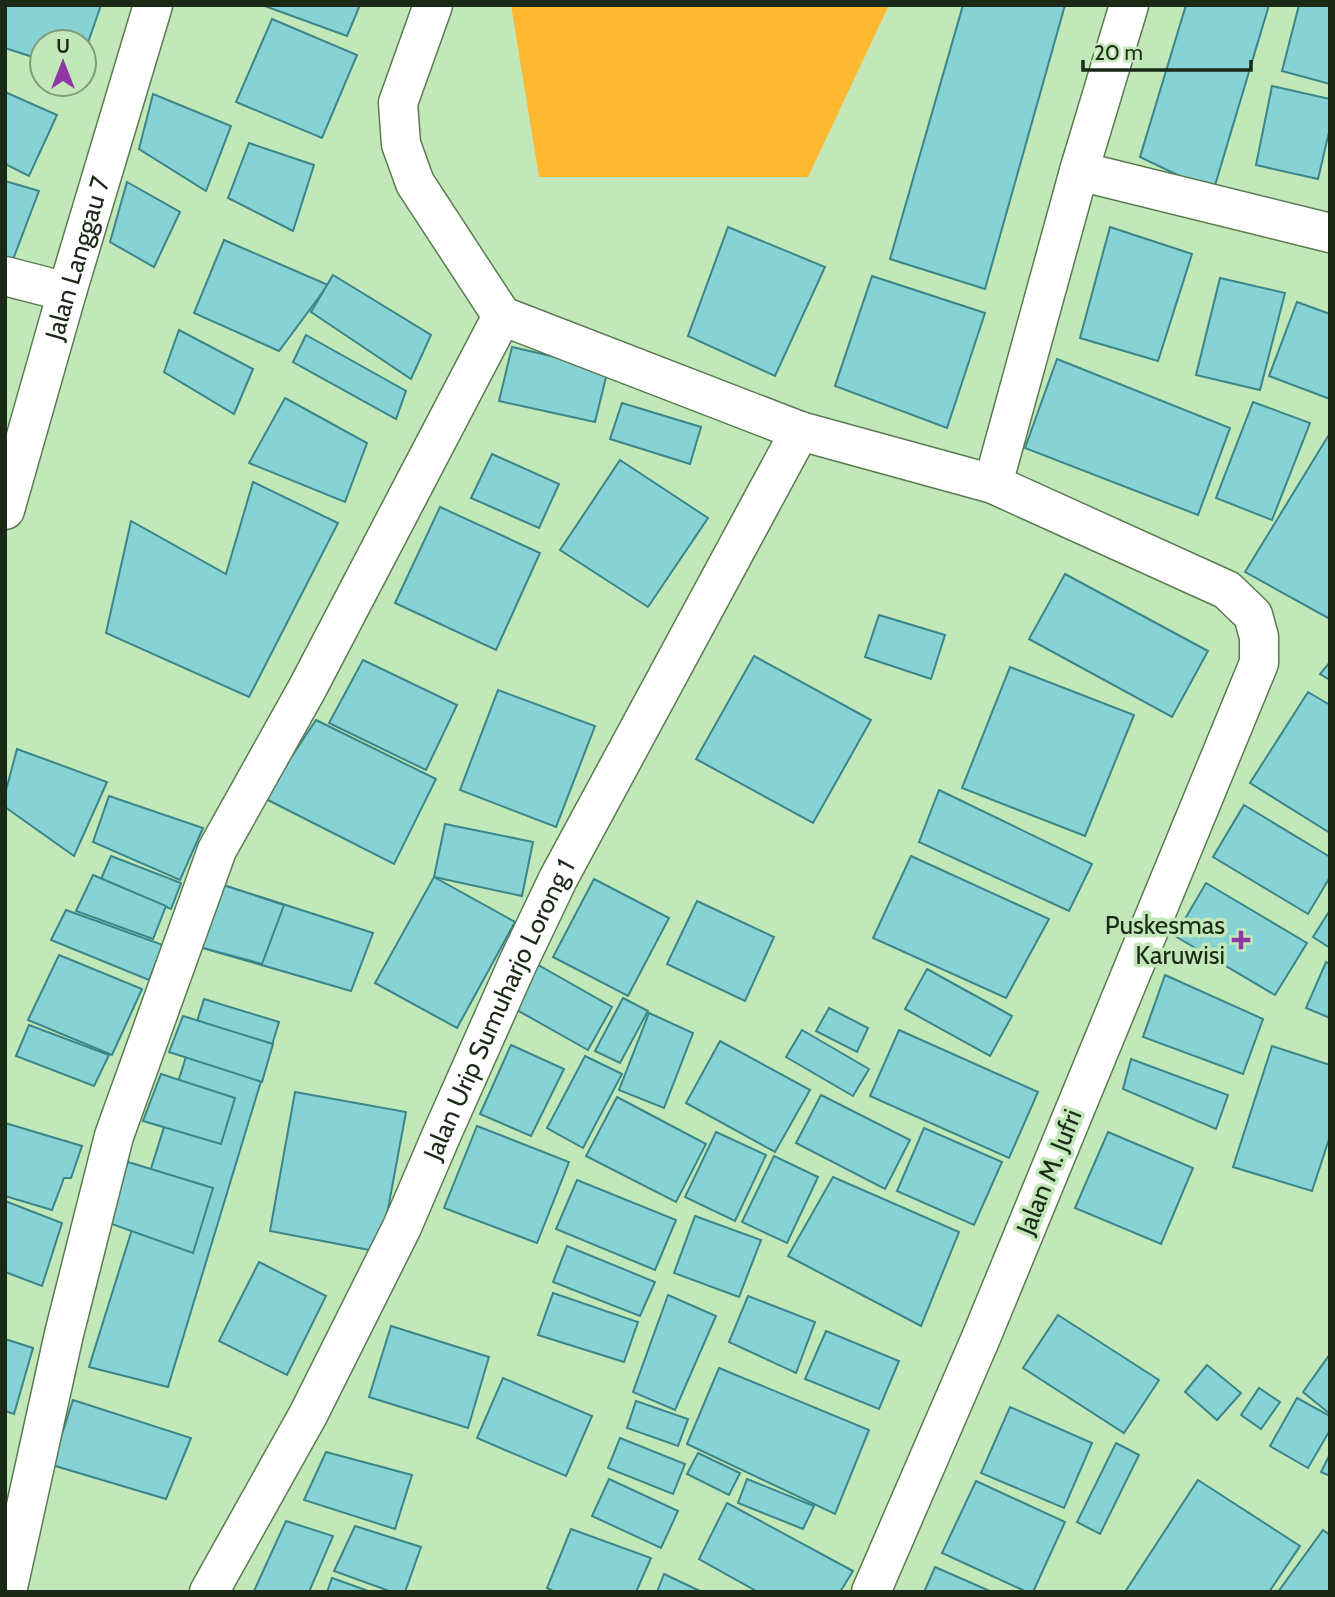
<svg xmlns="http://www.w3.org/2000/svg" width="1335" height="1597" font-family="Cabin,sans-serif">
<style>
.green{fill:#feb930}
.building{fill:#87d2d5;stroke:#3a8689;stroke-width:2}
.lines{fill:none;stroke-linecap:round;stroke-linejoin:round}
.street-casing{stroke:#5a7b51;stroke-width:41}
.street{stroke:#fff;stroke-width:38}
.poi-dot{fill:#8f38a5;stroke:#c2e7b8;stroke-width:2.5}
.labels{text-anchor:middle;stroke-width:7;stroke-linejoin:round;paint-order:stroke}
.street-label{font-size:26px;fill:#1b2917;stroke:#c2e7b8}
.poi-label{font-size:26px;fill:#1b2917;stroke:#c2e7b8;text-anchor:end}
</style>
<rect width="100%" height="100%" fill="#c2e7b8"/>
<path class="green" d="M 511,5 L 889,5 L 808,177 L 539,177 Z"/>
<g class="building">
<path d="M 5,5 L 101,5 L 84,54 L 84,42 L 42,42 L 42,60 L 5,48 Z"/>
<path d="M 262,5 L 360,5 L 347,36 Z"/>
<path d="M 963,5 L 1065,5 L 985,289 L 890,259 Z"/>
<path d="M 1186,5 L 1269,5 L 1213,192 L 1140,157 Z"/>
<path d="M 1299,5 L 1330,5 L 1330,84 L 1282,71 Z"/>
<path d="M 272,19 L 357,55 L 322,138 L 236,102 Z"/>
<path d="M 1272,86 L 1330,99 L 1330,128 L 1318,179 L 1256,165 Z"/>
<path d="M 5,92 L 57,115 L 29,176 L 5,164 Z"/>
<path d="M 153,94 L 231,126 L 206,191 L 139,149 Z"/>
<path d="M 249,143 L 314,165 L 293,231 L 228,198 Z"/>
<path d="M 5,181 L 39,191 L 9,270 L 5,268 Z"/>
<path d="M 127,182 L 180,212 L 154,267 L 110,242 Z"/>
<path d="M 728,227 L 825,267 L 775,376 L 688,336 Z"/>
<path d="M 1110,227 L 1192,254 L 1158,361 L 1080,338 Z"/>
<path d="M 224,240 L 328,285 L 279,351 L 194,313 Z"/>
<path d="M 333,275 L 431,335 L 411,379 L 311,312 Z"/>
<path d="M 872,276 L 985,313 L 947,428 L 835,386 Z"/>
<path d="M 1220,278 L 1285,293 L 1260,390 L 1196,375 Z"/>
<path d="M 1297,302 L 1330,314 L 1330,399 L 1269,376 Z"/>
<path d="M 179,330 L 253,369 L 234,414 L 164,372 Z"/>
<path d="M 306,335 L 406,391 L 396,419 L 293,362 Z"/>
<path d="M 512,347 L 608,369 L 595,422 L 499,401 Z"/>
<path d="M 1057,359 L 1230,428 L 1198,515 L 1025,448 Z"/>
<path d="M 285,398 L 367,443 L 345,502 L 249,463 Z"/>
<path d="M 1253,402 L 1310,423 L 1272,520 L 1216,498 Z"/>
<path d="M 622,403 L 701,427 L 690,464 L 610,439 Z"/>
<path d="M 1330,433 L 1330,619 L 1245,572 Z"/>
<path d="M 492,454 L 559,484 L 539,528 L 471,498 Z"/>
<path d="M 620,460 L 708,518 L 648,607 L 560,550 Z"/>
<path d="M 253,482 L 338,523 L 249,697 L 106,633 L 131,521 L 226,574 Z"/>
<path d="M 440,507 L 540,553 L 496,650 L 395,603 Z"/>
<path d="M 1065,574 L 1208,651 L 1172,717 L 1029,639 Z"/>
<path d="M 879,615 L 945,635 L 931,679 L 865,657 Z"/>
<path d="M 754,656 L 871,720 L 813,823 L 696,759 Z"/>
<path d="M 363,660 L 457,705 L 426,770 L 329,723 Z"/>
<path d="M 1330,662 L 1330,680 L 1320,674 Z"/>
<path d="M 1010,667 L 1134,715 L 1085,836 L 962,788 Z"/>
<path d="M 498,690 L 595,726 L 556,827 L 460,790 Z"/>
<path d="M 1308,692 L 1330,705 L 1330,833 L 1250,783 Z"/>
<path d="M 316,720 L 436,779 L 394,864 L 264,798 Z"/>
<path d="M 17,749 L 107,782 L 74,856 L 5,807 L 5,794 Z"/>
<path d="M 939,790 L 1092,864 L 1069,911 L 919,842 Z"/>
<path d="M 109,796 L 203,828 L 180,880 L 93,842 Z"/>
<path d="M 1244,805 L 1330,857 L 1330,877 L 1308,914 L 1213,857 Z"/>
<path d="M 445,824 L 533,842 L 522,896 L 434,877 Z"/>
<path d="M 111,856 L 181,883 L 171,909 L 101,879 Z"/>
<path d="M 911,856 L 1049,919 L 1006,998 L 873,938 Z"/>
<path d="M 93,875 L 166,906 L 153,939 L 76,911 Z"/>
<path d="M 434,877 L 515,922 L 457,1028 L 375,983 Z"/>
<path d="M 594,879 L 669,918 L 628,996 L 553,957 Z"/>
<path d="M 1206,883 L 1307,943 L 1275,995 L 1175,936 Z"/>
<path d="M 220,884 L 373,933 L 351,991 L 196,946 Z"/>
<path d="M 220,884 L 284,905 L 262,964 L 196,946 Z"/>
<path d="M 697,901 L 774,937 L 745,1001 L 667,964 Z"/>
<path d="M 66,910 L 163,945 L 149,980 L 51,940 Z"/>
<path d="M 1330,910 L 1330,948 L 1313,937 Z"/>
<path d="M 59,955 L 142,989 L 112,1055 L 28,1020 Z"/>
<path d="M 533,962 L 612,1007 L 588,1050 L 508,1005 Z"/>
<path d="M 1326,962 L 1330,964 L 1330,1018 L 1306,1008 Z"/>
<path d="M 927,969 L 1012,1016 L 990,1056 L 905,1009 Z"/>
<path d="M 1165,975 L 1263,1019 L 1243,1074 L 1143,1037 Z"/>
<path d="M 623,998 L 648,1011 L 620,1063 L 595,1051 Z"/>
<path d="M 204,999 L 279,1022 L 168,1387 L 89,1367 Z"/>
<path d="M 829,1008 L 868,1028 L 857,1052 L 816,1031 Z"/>
<path d="M 649,1013 L 693,1033 L 664,1108 L 619,1090 Z"/>
<path d="M 183,1016 L 273,1044 L 262,1082 L 169,1052 Z"/>
<path d="M 29,1025 L 109,1055 L 94,1086 L 16,1056 Z"/>
<path d="M 802,1030 L 869,1069 L 853,1096 L 786,1057 Z"/>
<path d="M 899,1030 L 1038,1092 L 1009,1158 L 870,1096 Z"/>
<path d="M 720,1041 L 810,1090 L 775,1152 L 686,1103 Z"/>
<path d="M 511,1045 L 564,1069 L 531,1136 L 480,1114 Z"/>
<path d="M 1272,1046 L 1330,1065 L 1330,1136 L 1312,1191 L 1233,1167 Z"/>
<path d="M 585,1056 L 622,1074 L 583,1148 L 547,1128 Z"/>
<path d="M 1131,1059 L 1228,1095 L 1216,1129 L 1123,1089 Z"/>
<path d="M 161,1074 L 235,1098 L 221,1144 L 143,1121 Z"/>
<path d="M 295,1092 L 406,1112 L 380,1252 L 270,1231 Z"/>
<path d="M 821,1095 L 910,1140 L 885,1189 L 796,1143 Z"/>
<path d="M 617,1097 L 706,1144 L 676,1202 L 586,1156 Z"/>
<path d="M 5,1123 L 82,1146 L 71,1178 L 64,1178 L 52,1210 L 5,1196 Z"/>
<path d="M 477,1126 L 569,1162 L 537,1243 L 444,1208 Z"/>
<path d="M 924,1128 L 1002,1162 L 974,1225 L 897,1191 Z"/>
<path d="M 716,1132 L 766,1155 L 735,1221 L 685,1197 Z"/>
<path d="M 1108,1132 L 1193,1168 L 1161,1244 L 1075,1208 Z"/>
<path d="M 774,1156 L 818,1177 L 787,1243 L 742,1222 Z"/>
<path d="M 128,1162 L 213,1188 L 193,1253 L 106,1222 Z"/>
<path d="M 833,1177 L 959,1232 L 921,1326 L 788,1256 Z"/>
<path d="M 577,1180 L 676,1220 L 655,1270 L 556,1229 Z"/>
<path d="M 5,1201 L 62,1223 L 42,1286 L 5,1272 Z"/>
<path d="M 695,1216 L 761,1240 L 739,1297 L 674,1273 Z"/>
<path d="M 567,1246 L 655,1282 L 640,1316 L 553,1282 Z"/>
<path d="M 259,1262 L 326,1296 L 287,1375 L 219,1341 Z"/>
<path d="M 553,1293 L 638,1322 L 624,1362 L 538,1335 Z"/>
<path d="M 668,1295 L 716,1316 L 675,1410 L 633,1392 Z"/>
<path d="M 748,1296 L 815,1322 L 796,1373 L 729,1342 Z"/>
<path d="M 1058,1315 L 1159,1380 L 1124,1433 L 1023,1368 Z"/>
<path d="M 391,1326 L 489,1357 L 468,1428 L 369,1397 Z"/>
<path d="M 826,1331 L 899,1361 L 879,1409 L 805,1379 Z"/>
<path d="M 5,1339 L 33,1348 L 14,1414 L 5,1411 Z"/>
<path d="M 1330,1354 L 1330,1414 L 1303,1392 Z"/>
<path d="M 1207,1365 L 1241,1393 L 1217,1420 L 1185,1392 Z"/>
<path d="M 719,1368 L 869,1430 L 835,1514 L 687,1444 Z"/>
<path d="M 503,1378 L 592,1416 L 566,1476 L 477,1438 Z"/>
<path d="M 1259,1388 L 1280,1402 L 1261,1429 L 1241,1415 Z"/>
<path d="M 1297,1398 L 1330,1416 L 1330,1430 L 1308,1468 L 1270,1446 Z"/>
<path d="M 73,1400 L 191,1438 L 166,1499 L 52,1465 Z"/>
<path d="M 636,1401 L 688,1419 L 678,1446 L 627,1428 Z"/>
<path d="M 1010,1407 L 1092,1443 L 1064,1508 L 981,1473 Z"/>
<path d="M 620,1438 L 685,1464 L 673,1494 L 608,1468 Z"/>
<path d="M 1116,1443 L 1139,1455 L 1100,1534 L 1077,1522 Z"/>
<path d="M 326,1452 L 412,1475 L 395,1529 L 304,1500 Z"/>
<path d="M 698,1453 L 740,1473 L 729,1495 L 687,1474 Z"/>
<path d="M 1330,1454 L 1330,1476 L 1321,1472 Z"/>
<path d="M 609,1479 L 678,1511 L 661,1548 L 592,1516 Z"/>
<path d="M 747,1479 L 814,1506 L 803,1529 L 738,1503 Z"/>
<path d="M 1198,1480 L 1300,1546 L 1269,1592 L 1125,1592 Z"/>
<path d="M 976,1481 L 1065,1522 L 1033,1592 L 1027,1592 L 942,1553 Z"/>
<path d="M 727,1503 L 853,1571 L 840,1592 L 758,1592 L 699,1559 Z"/>
<path d="M 286,1521 L 333,1536 L 309,1592 L 254,1591 Z"/>
<path d="M 355,1526 L 421,1547 L 405,1592 L 392,1592 L 334,1571 Z"/>
<path d="M 571,1529 L 651,1558 L 636,1592 L 555,1592 L 547,1588 Z"/>
<path d="M 1323,1530 L 1330,1535 L 1330,1592 L 1278,1592 Z"/>
<path d="M 935,1567 L 992,1592 L 924,1592 Z"/>
<path d="M 664,1574 L 702,1592 L 657,1592 Z"/>
<path d="M 332,1578 L 371,1592 L 327,1592 Z"/>
</g>
<g class="lines">
<defs>
<g id="street">
<path d="M 433,5 L 398,103 L 401,144 L 415,183 L 502,316 L 800,431 L 993,484 L 1227,590 L 1253,615 L 1259,637 L 1259,663 L 980,1340 L 871,1592"/>
<path d="M 1079,171 L 1330,233"/>
<path d="M 5,276 L 67,292"/>
<path d="M 993,484 L 1079,171 L 1129,5"/>
<path id="s1" d="M 5,510 L 67,292 L 153,5"/>
<path d="M 7,1592 L 64,1334 L 114,1136 L 217,850 L 307,689 L 502,316"/>
<path id="s2" d="M 209,1592 L 308,1415 L 402,1227 L 441,1136 L 517,965 L 558,879 L 800,431"/>
</g>
</defs>
<use href="#street" class="street-casing"/>
<use href="#street" class="street"/>
</g>
<path class="poi-dot" d="M1237.5 929.5h7v7h7v7h-7v7h-7v-7h-7v-7h7z"/>
<g class="labels">
<g class="street-label">
<text dy="9" stroke="none"><textPath href="#s1" startOffset="262">Jalan Langgau 7</textPath></text>
<text dy="9" stroke="none"><textPath href="#s2" startOffset="651">Jalan Urip Sumuharjo Lorong 1</textPath></text>
<text transform="translate(1049 1172) rotate(-68)" y="9">Jalan M. Jufri</text>
</g>
<g class="poi-label">
<text x="1225" y="934">Puskesmas<tspan x="1225" dy="30">Karuwisi</tspan></text>
</g>
</g>
<rect width="1335" height="1597" fill="none" stroke="#1b2917" stroke-width="14"/>
<g transform="translate(63 63)"><circle r="33" fill="#c2e7b8" stroke="#7f9b78" stroke-width="2"/>
<path d="M0-5L12 26L0 18L-12 26Z" fill="#8f38a5"/>
<text y="-10" font-size="19" font-weight="bold" text-anchor="middle" fill="#1b2917">U</text>
</g>
<path d="M1083 60v10h168v-10" fill="none" stroke="#1b2917" stroke-width="3.5"/>
<text x="1094" y="60" font-size="21" fill="#1b2917" stroke="#c2e7b8" stroke-width="5" paint-order="stroke">20 m</text>
</svg>
